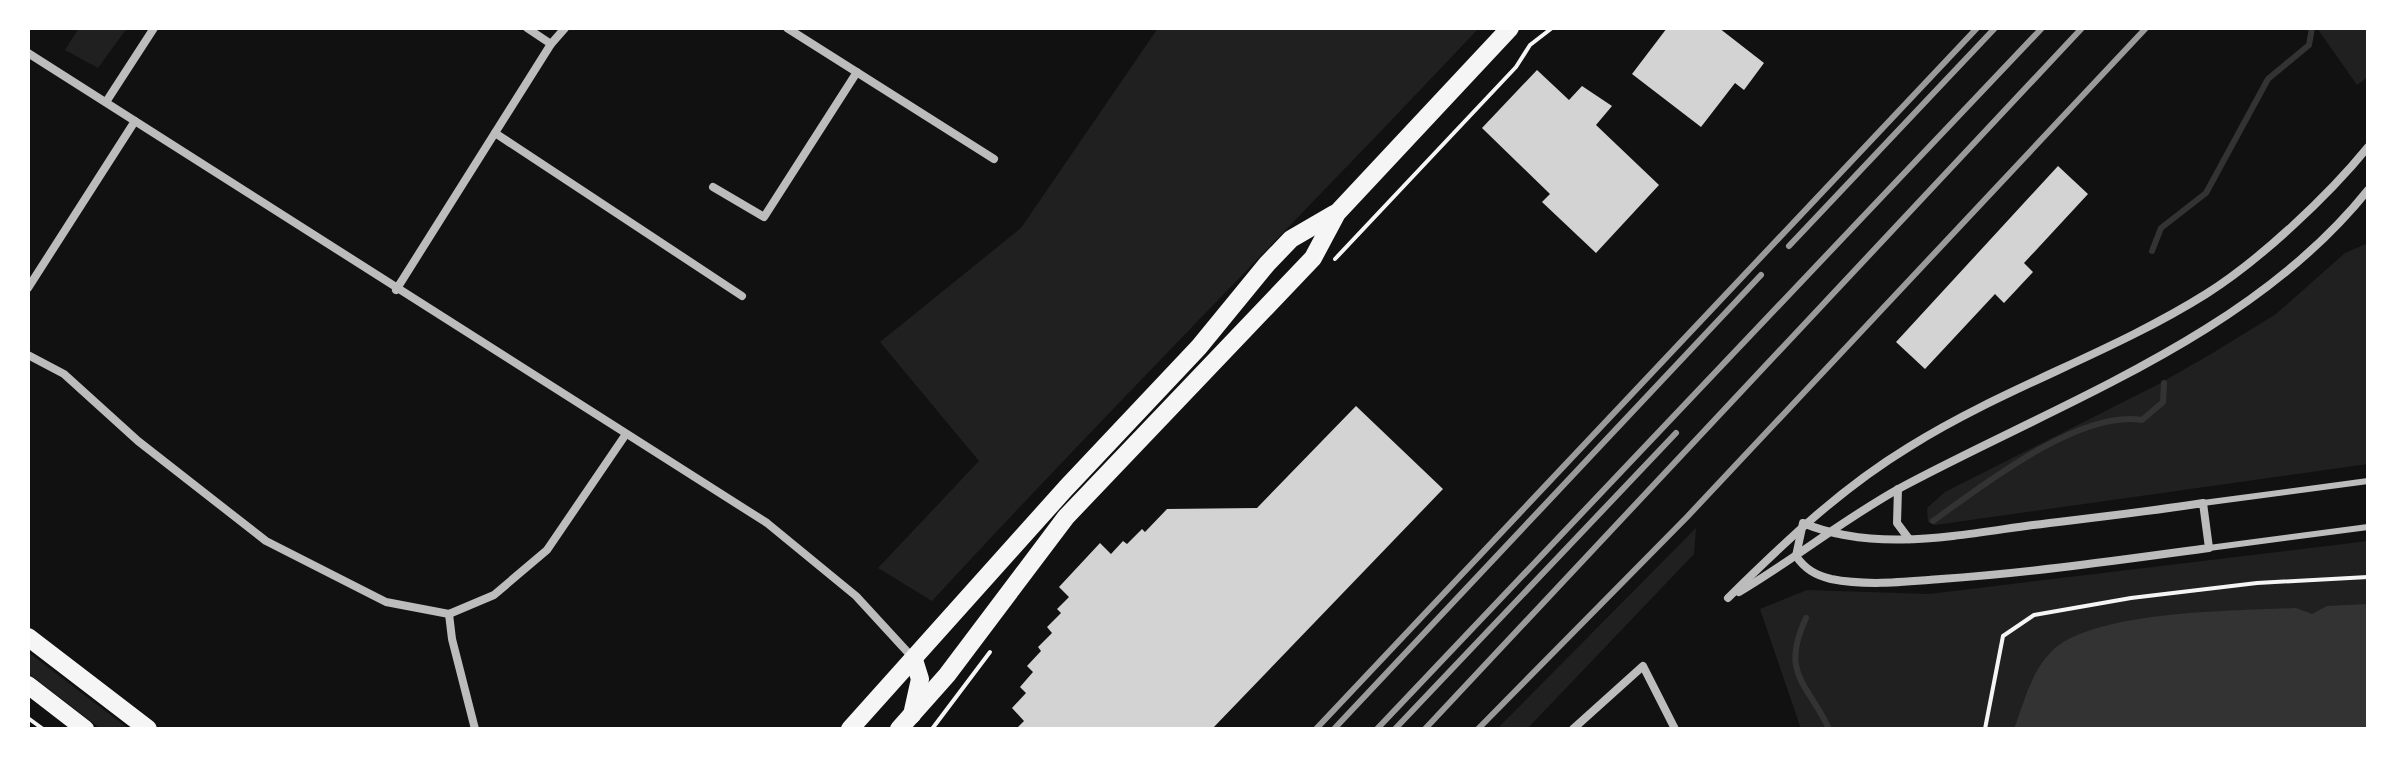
<svg xmlns="http://www.w3.org/2000/svg" width="2396" height="757" font-family="Bitter,serif">
<style>
.green{fill:#202020}
.water{fill:#333}
.lines{fill:none;stroke-linecap:round;stroke-linejoin:round}
.stream{stroke:#333;stroke-width:6}
.building{fill:#d3d3d3}
.path{stroke:#f5f5f5;stroke-width:4}
.service{stroke:#bcbcbc;stroke-width:6}
.minor{stroke:#bcbcbc;stroke-width:8}
.primary{stroke:#f5f5f5;stroke-width:18}
.rail{stroke:#9a9a9a;stroke-width:6}
</style>
<rect width="100%" height="100%" fill="#111"/>
<g class="green">
<path d="M 79,28 L 127,28 L 98,68 L 65,50 Z"/>
<path d="M 1158,28 L 1479,28 C 1298,220 1111,407 932,601 L 878,568 L 979,461 L 880,342 L 1021,228 Z"/>
<path d="M 2317,28 L 2368,28 L 2368,77 L 2357,85 Z"/>
<path d="M 2368,243 L 2368,464 L 1935,525 L 1928,522 L 1927,508 L 1945,492 L 2157,385 L 2211,354 L 2276,314 L 2345,253 Z"/>
<path d="M 1696,528 L 1694,554 L 1527,729 L 1497,729 Z"/>
<path d="M 2368,541 L 2368,729 L 1801,729 L 1760,609 L 1807,590 L 1929,594 Z"/>
<path d="M 28,652 L 129,729 L 101,729 L 28,673 Z"/>
</g>
<path class="water" d="M 2368,604 L 2368,729 L 2014,729 C 2024,703 2031,672 2051,652 C 2092,610 2237,611 2296,608 L 2312,614 L 2327,606 Z"/>
<g class="lines">
<g class="stream">
<path d="M 2152,251 L 2161,228 L 2206,193 L 2268,79 L 2309,45 L 2312,28"/>
<path d="M 1933,521 C 1983,485 2079,410 2142,420 L 2163,402 L 2164,383"/>
<path d="M 1806,618 C 1780,674 1807,682 1829,729"/>
</g>
</g>
<g class="building">
<path d="M 1667,28 L 1719,28 L 1764,63 L 1744,90 L 1735,83 L 1701,127 L 1632,74 Z"/>
<path d="M 1537,70 L 1569,100 L 1582,86 L 1612,106 L 1596,125 L 1659,185 L 1596,253 L 1542,202 L 1550,194 L 1482,128 Z"/>
<path d="M 2058,166 L 2088,194 L 2024,263 L 2033,272 L 2004,303 L 1995,294 L 1925,369 L 1896,342 Z"/>
<path d="M 1356,406 L 1443,489 L 1212,729 L 1016,729 L 1024,721 L 1012,708 L 1026,693 L 1020,687 L 1033,672 L 1027,666 L 1041,651 L 1038,647 L 1052,633 L 1047,627 L 1061,613 L 1057,609 L 1069,597 L 1059,587 L 1100,543 L 1111,554 L 1123,541 L 1127,544 L 1142,529 L 1145,532 L 1167,509 L 1257,508 Z"/>
</g>
<g class="lines">
<g class="path">
<path d="M 1335,259 L 1516,67 L 1530,45 L 1552,28"/>
<path d="M 28,718 L 43,729"/>
<path d="M 932,729 L 990,652"/>
<path d="M 1985,729 L 2003,636 L 2034,615 L 2131,598 L 2257,583 L 2368,577"/>
</g>
<g class="service">
<path d="M 2203,503 L 2368,481"/>
<path d="M 2209,548 L 2368,527"/>
</g>
<g class="minor">
<path d="M 527,28 L 551,44"/>
<path d="M 787,28 L 994,159"/>
<path d="M 28,53 L 767,523 L 856,596 L 913,658"/>
<path d="M 106,102 L 154,28"/>
<path d="M 495,133 L 742,296"/>
<path d="M 713,187 L 764,217 L 857,72"/>
<path d="M 28,288 L 135,121"/>
<path d="M 396,290 L 551,44 L 565,28"/>
<path d="M 28,355 L 64,374 L 138,441 L 266,541 L 386,602 L 449,614 L 494,595 L 547,550 L 626,434"/>
<path d="M 1898,489 L 1897,523 L 1909,539"/>
<path d="M 2203,503 L 2209,548 C 2120,560 2030,573 1941,579 C 1905,582 1866,586 1831,579 C 1815,575 1805,569 1796,556 L 1803,523 C 1875,553 1958,535 2033,525 C 2090,518 2146,512 2203,503 Z"/>
<path d="M 1739,592 C 1795,559 1845,518 1902,487 C 2061,402 2252,335 2368,190"/>
<path d="M 1728,598 C 1785,542 1840,489 1909,447 C 2003,388 2112,353 2206,294 C 2260,260 2328,196 2368,147"/>
<path d="M 449,614 L 452,639 L 475,729"/>
<path d="M 1573,729 L 1643,666 L 1675,729"/>
</g>
<g class="primary">
<path d="M 28,637 L 148,729"/>
<path d="M 28,685 L 85,729"/>
<path d="M 912,715 L 920,679 L 914,660"/>
<path d="M 850,729 L 1066,488 L 1199,347 L 1267,264 L 1291,239 L 1334,214"/>
<path d="M 899,729 L 947,675 L 1066,517 L 1313,258 L 1337,213 L 1510,28"/>
</g>
<g class="rail">
<path d="M 1789,246 L 1995,28"/>
<path d="M 1316,729 L 1977,28"/>
<path d="M 1334,729 L 1761,275"/>
<path d="M 1377,729 L 2042,28"/>
<path d="M 1395,729 L 1676,433"/>
<path d="M 1425,729 L 2082,28"/>
<path d="M 1478,729 L 1687,517 L 2146,28"/>
</g>
</g>
<rect width="2396" height="757" fill="none" stroke="#ffffff" stroke-width="60"/>
</svg>
